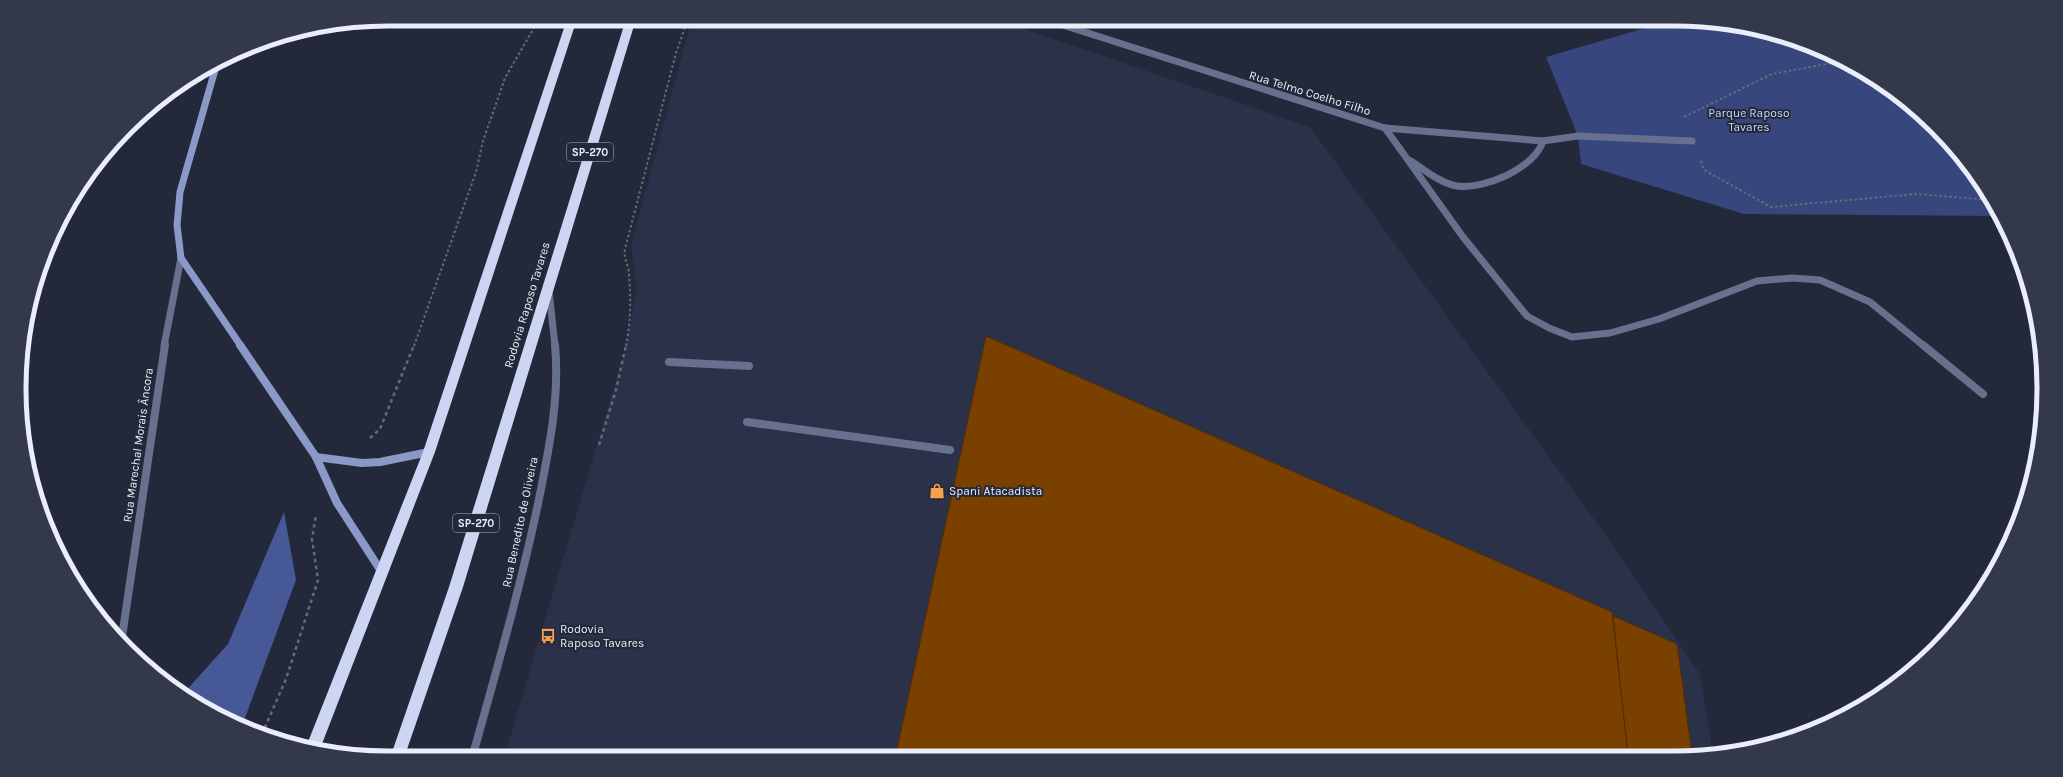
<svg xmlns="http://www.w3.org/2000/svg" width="2063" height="777" font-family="Karla,sans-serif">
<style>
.built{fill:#2a3149}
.green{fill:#37467d}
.forest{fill:#465896}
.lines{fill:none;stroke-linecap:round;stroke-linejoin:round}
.path-far1{stroke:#666b7b;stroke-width:2;stroke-dasharray:2.5 2.5;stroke-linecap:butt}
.path{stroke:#666b7b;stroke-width:2.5;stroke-dasharray:3.5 3.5;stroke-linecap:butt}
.service-far1{stroke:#67718e;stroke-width:7}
.service{stroke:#67718e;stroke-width:8}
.minor-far1{stroke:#67718e;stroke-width:7}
.minor{stroke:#67718e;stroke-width:8}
.tertiary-far1{stroke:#67718e;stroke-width:7}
.tertiary{stroke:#67718e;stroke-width:8}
.secondary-far1{stroke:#8a99c7;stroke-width:7}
.secondary{stroke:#8a99c7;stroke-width:8}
.motorway{fill:#ccd6f3;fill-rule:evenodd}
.wall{fill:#683700}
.building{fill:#794000;stroke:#552d00}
.labels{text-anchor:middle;stroke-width:4;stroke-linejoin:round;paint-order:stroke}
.shield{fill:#23293b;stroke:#aeb3c1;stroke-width:1}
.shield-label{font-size:11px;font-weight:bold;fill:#eaeefa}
.street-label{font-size:12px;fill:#eaeefa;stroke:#23293b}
.park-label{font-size:12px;fill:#cad7fc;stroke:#23293b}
.poi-label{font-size:12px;fill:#eaeefa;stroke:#23293b;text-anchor:start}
.rim{fill:none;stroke:#eaeefa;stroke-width:5}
</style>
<rect width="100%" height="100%" fill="#23293b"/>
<path class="built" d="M 692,19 L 996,19 L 1310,127 L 1615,548 L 1700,674 L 1713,755 L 504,758 L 628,340 L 636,289 L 631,245 Z"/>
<path class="green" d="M 1676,19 L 1770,32 L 1838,57 L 1900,95 L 1952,145 L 1995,204 L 2000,216 L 1744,214 L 1581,164 L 1578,136 L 1546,57 Z"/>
<path class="forest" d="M 284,512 L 296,580 L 242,726 L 225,720 L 183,694 L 228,644 Z"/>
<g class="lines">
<g class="path-far1">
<path d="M 1684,117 L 1772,74 L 1843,61"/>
<path d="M 1701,161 L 1704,170 L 1771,207 L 1916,194 L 1991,200"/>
<path d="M 414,346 L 476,172 L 483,141 L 505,78 L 539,19"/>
<path d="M 626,346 C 631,321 631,299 629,274 C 629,265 623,258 625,249 L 676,53 L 688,19"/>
</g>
<g class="path">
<path d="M 370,438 L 380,429 L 414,345"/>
<path d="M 599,445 L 616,390 L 626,345"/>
<path d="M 262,734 L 286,679 L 318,580 L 312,539 L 316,515"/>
</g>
<g class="service-far1">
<path d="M 1385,128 L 1463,237 L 1527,316 L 1549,328 L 1572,337 L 1610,333 L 1659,319 L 1757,281 L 1792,278 L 1820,280 L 1870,302 L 1924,346"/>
<path d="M 1411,161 C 1425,170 1440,183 1457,186 C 1484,190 1535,168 1543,141 L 1578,136 L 1692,141"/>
</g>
<g class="service">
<path d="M 1923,345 L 1983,394"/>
<path d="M 669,362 L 749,366"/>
<path d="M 747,422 L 950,450"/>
</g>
<g class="minor-far1">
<path d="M 1044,19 L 1385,128 L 1543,141"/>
<path d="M 164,346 L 181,258"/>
</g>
<path class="minor" d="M 122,637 L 165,345"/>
<path class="tertiary-far1" d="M 549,291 L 555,346"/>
<path class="tertiary" d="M 472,758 C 496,672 521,586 539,499 C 549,449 560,396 555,345"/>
<path class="secondary-far1" d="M 217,63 L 180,192 L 177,225 L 181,258 L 241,346"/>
<g class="secondary">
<path d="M 240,345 L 316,457 L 337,503 L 381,571"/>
<path d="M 316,457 L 362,463 L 380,462 L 429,452"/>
</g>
<g class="motorway">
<path d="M 567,19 L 577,19 L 435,452 L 320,749 L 306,747 L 423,452 Z"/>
<path d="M 626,19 L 636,19 L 463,587 L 404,758 L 390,758 L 449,587 Z"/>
</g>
</g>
<path class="wall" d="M 1613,616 L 1692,755 L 900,757 L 897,749 Z"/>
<g class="building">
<path d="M 986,336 L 1612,612 L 1628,755 L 945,757 L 897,749 Z"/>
<path d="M 1613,616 L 1677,644 L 1692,755 L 1628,755 Z"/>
</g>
<defs>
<symbol id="shop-bare" viewBox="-9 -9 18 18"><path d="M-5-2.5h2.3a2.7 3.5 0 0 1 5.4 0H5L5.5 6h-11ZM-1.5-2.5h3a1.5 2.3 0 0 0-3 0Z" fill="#fa9f4e" stroke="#23293b" stroke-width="2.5" paint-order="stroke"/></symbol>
<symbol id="bus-bare" viewBox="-9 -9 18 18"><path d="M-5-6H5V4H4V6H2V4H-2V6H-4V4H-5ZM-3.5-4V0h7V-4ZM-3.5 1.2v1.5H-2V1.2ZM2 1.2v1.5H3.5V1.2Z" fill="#fa9f4e" stroke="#23293b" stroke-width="2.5" paint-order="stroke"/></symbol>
</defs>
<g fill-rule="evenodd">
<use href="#shop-bare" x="926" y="480" width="22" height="22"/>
<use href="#bus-bare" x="537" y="625" width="22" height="22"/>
</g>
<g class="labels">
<g class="shield">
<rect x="567" y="143" width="46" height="18" rx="3"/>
<rect x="453" y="514" width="46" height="18" rx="3"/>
</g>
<g class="shield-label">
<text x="590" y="156">SP-270</text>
<text x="476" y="527">SP-270</text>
</g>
<g class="street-label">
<text transform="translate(1310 93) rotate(17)" y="4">Rua Telmo Coelho Filho</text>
<text transform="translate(527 305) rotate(-73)" y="4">Rodovia Raposo Tavares</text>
<text transform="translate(138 445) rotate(-82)" y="4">Rua Marechal Morais Âncora</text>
<text transform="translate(520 522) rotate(-78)" y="4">Rua Benedito de Oliveira</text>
</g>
<g class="park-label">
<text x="1749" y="117">Parque Raposo<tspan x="1749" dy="14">Tavares</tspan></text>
</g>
<g class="poi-label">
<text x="949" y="495">Spani Atacadista</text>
<text x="560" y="633">Rodovia<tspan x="560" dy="14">Raposo Tavares</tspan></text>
</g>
</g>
<path d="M0 0H2063V777H0ZM388 26H1675A362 362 0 0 1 2037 388V389A362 362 0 0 1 1675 751H388A362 362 0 0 1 26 389V388A362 362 0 0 1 388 26Z" fill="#33394a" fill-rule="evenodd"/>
<path class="rim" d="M388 26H1675A362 362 0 0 1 2037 388V389A362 362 0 0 1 1675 751H388A362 362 0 0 1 26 389V388A362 362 0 0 1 388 26Z"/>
</svg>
